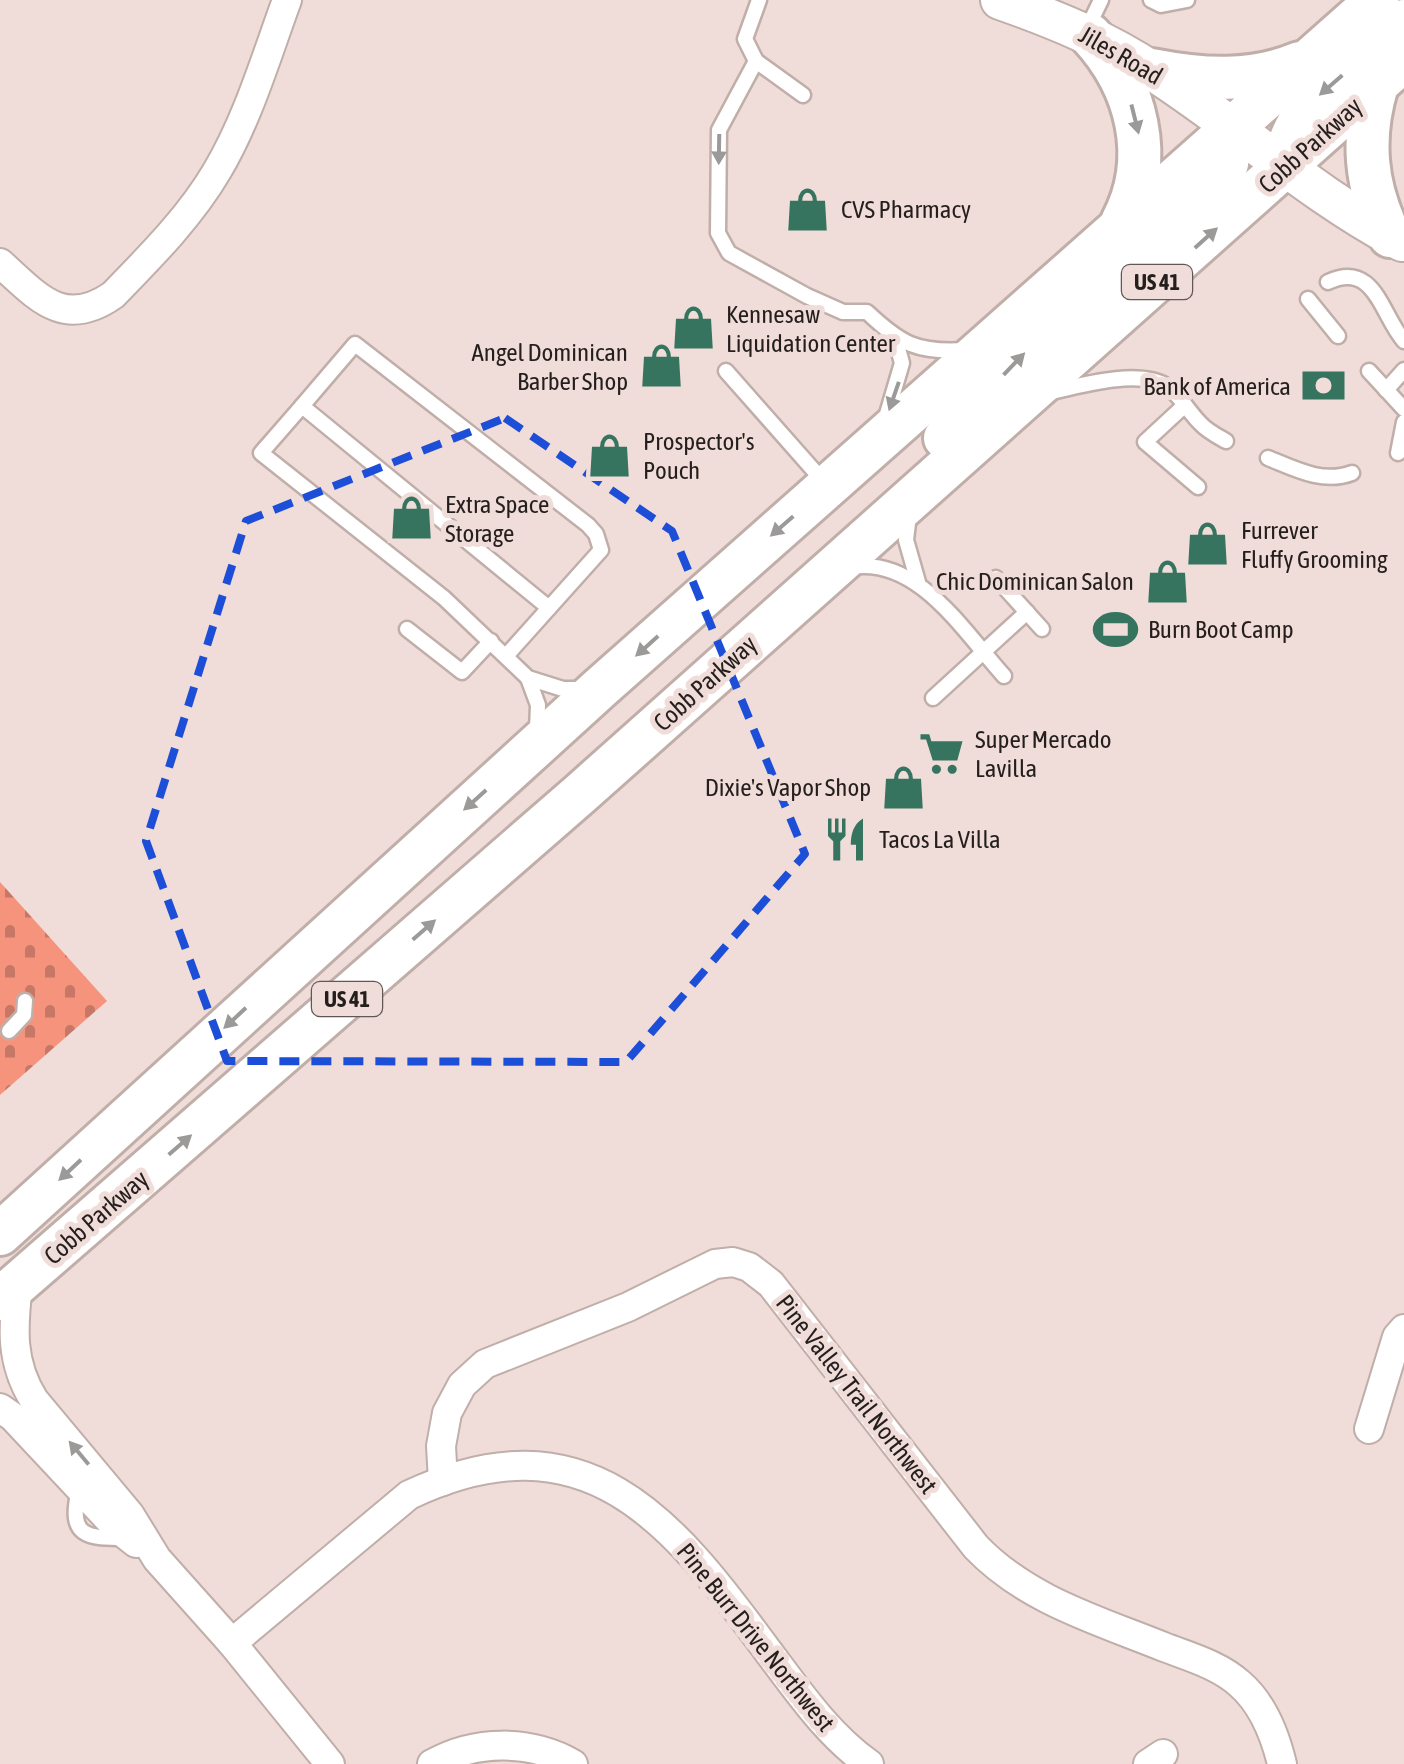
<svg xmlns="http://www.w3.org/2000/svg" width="1404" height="1764" font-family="'Asap Condensed',sans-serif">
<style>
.cemetery{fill:url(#cemetery-stones)}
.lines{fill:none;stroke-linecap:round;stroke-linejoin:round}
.lane-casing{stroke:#c0aea9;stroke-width:19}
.street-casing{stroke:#c0aea9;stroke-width:32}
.secondary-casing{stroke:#c0aea9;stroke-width:42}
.primary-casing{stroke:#c0aea9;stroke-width:48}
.lane{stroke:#fff;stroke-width:14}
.street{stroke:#fff;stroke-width:28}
.secondary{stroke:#fff;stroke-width:38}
.primary{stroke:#fff;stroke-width:42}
.oneway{fill:#9c9a99}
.marked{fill:none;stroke:#1d4ed8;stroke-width:8;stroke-dasharray:20 12;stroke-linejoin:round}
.labels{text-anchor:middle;stroke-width:10;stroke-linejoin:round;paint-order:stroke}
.shield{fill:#f0ddd9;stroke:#615755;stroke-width:2.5}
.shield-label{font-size:22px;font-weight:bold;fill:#241e1c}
.street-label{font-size:25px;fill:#241e1c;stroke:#f0ddd9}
.poi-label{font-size:25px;fill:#241e1c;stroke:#f0ddd9;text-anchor:start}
</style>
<defs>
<pattern id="cemetery-stones" width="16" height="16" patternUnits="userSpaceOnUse" patternTransform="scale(2.5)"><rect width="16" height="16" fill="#f6937d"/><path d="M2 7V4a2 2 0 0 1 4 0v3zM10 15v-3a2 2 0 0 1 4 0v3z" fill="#c77766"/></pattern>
</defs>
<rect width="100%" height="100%" fill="#f0ddd9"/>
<path class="cemetery" d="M 0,882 L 107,1001 L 0,1095 Z"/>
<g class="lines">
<defs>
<g id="lane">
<path d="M 759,0 L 745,39 L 756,61 L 803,95"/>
<path d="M 1151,0 L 1161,5 L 1187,0"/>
<path d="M 1086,31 L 1101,0"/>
<path d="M 756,61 L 719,130 L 718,233 L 729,253 L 807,296 L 843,312 L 867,312 C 901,344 917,353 965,350"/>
<path d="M 1328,282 C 1375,260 1381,315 1404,341"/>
<path d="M 1308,299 L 1338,336"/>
<path d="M 726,371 L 824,482"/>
<path d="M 1369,371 L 1404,409"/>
<path d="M 1386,390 L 1404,370"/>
<path d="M 1052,392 C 1081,385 1141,368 1168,387 C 1181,397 1189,412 1200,423 C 1207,431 1217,436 1226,441"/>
<path d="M 1185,405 L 1145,442 L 1198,487"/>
<path d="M 302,406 L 355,344 L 588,525 L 596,534 L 601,550 L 549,608"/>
<path d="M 887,414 L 902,363 L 895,338"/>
<path d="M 1398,453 L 1404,422"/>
<path d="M 1268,458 C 1295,469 1323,484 1352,473"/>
<path d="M 909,515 L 906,540 L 918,582"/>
<path d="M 851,567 C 918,556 963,631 1004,676"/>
<path d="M 996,578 L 1042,629"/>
<path d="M 407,629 L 462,672 L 491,641"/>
<path d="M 506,656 L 549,608 L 302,406 L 261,453 L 444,598 L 528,678 L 563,689 L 584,689"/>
<path d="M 528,678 L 538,705 L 537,730"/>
<path d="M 933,698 L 1027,612"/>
<path d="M 9,1031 L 24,1015 L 25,1001"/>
<path d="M 79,1490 C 67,1538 88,1538 126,1538"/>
</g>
<g id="street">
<path d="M 0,263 C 37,296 63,330 113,295 C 150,257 190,217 217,171 C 248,119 266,57 287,0"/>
<path d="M 18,1284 C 13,1327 10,1362 34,1400 L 130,1515 L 157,1559 L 232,1643 L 330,1764"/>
<path d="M 0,1408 L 13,1417 L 117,1528 L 136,1543"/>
<path d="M 1369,1429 L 1397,1337 L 1404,1329"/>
<path d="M 443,1481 L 441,1446 L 447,1413 L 462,1385 L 485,1364 L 628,1307 L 715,1264 L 733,1262 L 749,1267 L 771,1284 L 976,1547 C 1027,1600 1097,1620 1164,1647 C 1190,1657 1219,1665 1240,1684 C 1263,1704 1275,1735 1282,1764"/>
<path d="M 232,1643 L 409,1495 C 585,1412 671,1519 767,1650 C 798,1691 827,1734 869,1764"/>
<path d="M 432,1764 C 474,1740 530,1739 573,1764"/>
<path d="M 1148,1764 L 1163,1754"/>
</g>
<path id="secondary" d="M 1000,0 C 1054,19 1106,40 1154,72 C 1238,126 1312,195 1402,242"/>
<g id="primary">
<path d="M 1090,35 C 1137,86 1156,158 1122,222"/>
<path d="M 1152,70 C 1203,80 1252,83 1300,63"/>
<path d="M 1377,85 C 1361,138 1365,186 1390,236"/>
<path d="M 1288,147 C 1305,93 1363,57 1404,21"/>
<path d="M 945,438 L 1021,357 L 1213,185 L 1227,164 L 1231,135"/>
<path d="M 0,1234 L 600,688 L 1377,0"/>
<path d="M 0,1299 L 580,794 L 1404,60"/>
</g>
</defs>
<use href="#lane" class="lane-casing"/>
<use href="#street" class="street-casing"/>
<use href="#secondary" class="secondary-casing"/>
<use href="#primary" class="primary-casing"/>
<use href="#lane" class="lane"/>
<use href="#street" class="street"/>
<use href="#secondary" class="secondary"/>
<use href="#primary" class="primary"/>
</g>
<defs><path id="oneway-solid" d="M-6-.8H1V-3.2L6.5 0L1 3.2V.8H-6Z" transform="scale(2.5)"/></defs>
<g class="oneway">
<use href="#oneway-solid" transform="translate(1331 85) rotate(139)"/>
<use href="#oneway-solid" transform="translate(1135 119) rotate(76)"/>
<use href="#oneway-solid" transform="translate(719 149) rotate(91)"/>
<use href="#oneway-solid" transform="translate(1206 238) rotate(-42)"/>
<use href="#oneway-solid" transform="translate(1014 364) rotate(-46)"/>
<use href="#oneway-solid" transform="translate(894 396) rotate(109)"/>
<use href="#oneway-solid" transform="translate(782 526) rotate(139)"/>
<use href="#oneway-solid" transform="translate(647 646) rotate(138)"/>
<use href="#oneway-solid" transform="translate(475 800) rotate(138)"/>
<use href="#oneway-solid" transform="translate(424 930) rotate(-41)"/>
<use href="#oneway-solid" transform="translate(235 1018) rotate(137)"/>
<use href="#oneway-solid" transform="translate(180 1145) rotate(-41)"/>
<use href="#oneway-solid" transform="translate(70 1170) rotate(137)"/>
<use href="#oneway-solid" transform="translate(79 1453) rotate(-130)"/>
</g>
<path class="marked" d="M 505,418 L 672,531 L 805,854 L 626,1062 L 227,1061 L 146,841 L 246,521 Z"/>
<defs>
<symbol id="shop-bare" viewBox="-9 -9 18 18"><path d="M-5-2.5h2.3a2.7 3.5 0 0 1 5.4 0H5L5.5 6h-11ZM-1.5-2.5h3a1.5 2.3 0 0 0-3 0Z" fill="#377460" stroke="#f0ddd9" stroke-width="2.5" paint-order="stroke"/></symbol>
<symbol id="bank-bare" viewBox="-9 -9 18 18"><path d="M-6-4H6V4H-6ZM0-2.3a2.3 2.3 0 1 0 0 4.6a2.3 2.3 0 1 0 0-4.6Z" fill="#377460" stroke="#f0ddd9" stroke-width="2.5" paint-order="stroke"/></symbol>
<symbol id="stadium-bare" viewBox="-9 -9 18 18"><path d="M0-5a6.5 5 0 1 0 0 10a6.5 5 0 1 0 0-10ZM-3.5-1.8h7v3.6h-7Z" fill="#377460" stroke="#f0ddd9" stroke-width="2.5" paint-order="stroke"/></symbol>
<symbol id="supermarket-bare" viewBox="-9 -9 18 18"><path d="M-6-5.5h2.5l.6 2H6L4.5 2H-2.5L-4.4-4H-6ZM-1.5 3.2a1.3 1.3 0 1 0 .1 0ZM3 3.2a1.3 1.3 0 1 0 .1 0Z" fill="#377460" stroke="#f0ddd9" stroke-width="2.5" paint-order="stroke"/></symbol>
<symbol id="restaurant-bare" viewBox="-9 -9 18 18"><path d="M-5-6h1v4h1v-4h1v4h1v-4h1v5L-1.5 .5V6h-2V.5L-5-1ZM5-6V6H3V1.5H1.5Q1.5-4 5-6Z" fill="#377460" stroke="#f0ddd9" stroke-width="2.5" paint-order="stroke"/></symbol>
</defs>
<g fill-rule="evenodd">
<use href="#shop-bare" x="776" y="178" width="63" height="63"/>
<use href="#shop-bare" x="662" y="296" width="63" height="63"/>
<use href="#shop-bare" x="630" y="334" width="63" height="63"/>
<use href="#bank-bare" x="1292" y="354" width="63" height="63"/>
<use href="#shop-bare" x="578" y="424" width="63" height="63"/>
<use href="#shop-bare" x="380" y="486" width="63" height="63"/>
<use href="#shop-bare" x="1176" y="512" width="63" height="63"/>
<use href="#shop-bare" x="1136" y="550" width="63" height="63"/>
<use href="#stadium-bare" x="1084" y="598" width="63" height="63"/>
<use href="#supermarket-bare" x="910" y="722" width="63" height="63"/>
<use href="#shop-bare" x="872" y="756" width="63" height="63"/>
<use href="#restaurant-bare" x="814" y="808" width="63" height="63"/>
</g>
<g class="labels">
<g class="shield">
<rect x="1122" y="265" width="70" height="34" rx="8"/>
<rect x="312" y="982" width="70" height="34" rx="8"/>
</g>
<g class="shield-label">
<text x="1157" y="290">US 41</text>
<text x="347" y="1007">US 41</text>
</g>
<g class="street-label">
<text transform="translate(1121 55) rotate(30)" y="9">Jiles Road</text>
<text transform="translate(1310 145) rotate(-42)" y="9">Cobb Parkway</text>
<text transform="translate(705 683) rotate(-42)" y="9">Cobb Parkway</text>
<text transform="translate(96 1217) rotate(-41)" y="9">Cobb Parkway</text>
<text transform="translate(857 1394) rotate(52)" y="9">Pine Valley Trail Northwest</text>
<text transform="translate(756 1637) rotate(51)" y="9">Pine Burr Drive Northwest</text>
</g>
<g class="poi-label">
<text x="841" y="218">CVS Pharmacy</text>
<text x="726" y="323">Kennesaw<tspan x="726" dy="29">Liquidation Center</tspan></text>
<text x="628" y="361" text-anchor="end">Angel Dominican<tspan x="628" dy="29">Barber Shop</tspan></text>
<text x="1291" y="395" text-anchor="end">Bank of America</text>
<text x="643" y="450">Prospector's<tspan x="643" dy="29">Pouch</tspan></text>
<text x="445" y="513">Extra Space<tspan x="445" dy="29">Storage</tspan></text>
<text x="1241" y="539">Furrever<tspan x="1241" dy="29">Fluffy Grooming</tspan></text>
<text x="1134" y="590" text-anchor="end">Chic Dominican Salon</text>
<text x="1148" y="638">Burn Boot Camp</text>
<text x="975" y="748">Super Mercado<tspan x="975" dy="29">Lavilla</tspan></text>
<text x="871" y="796" text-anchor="end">Dixie's Vapor Shop</text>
<text x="879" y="848">Tacos La Villa</text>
</g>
</g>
</svg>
